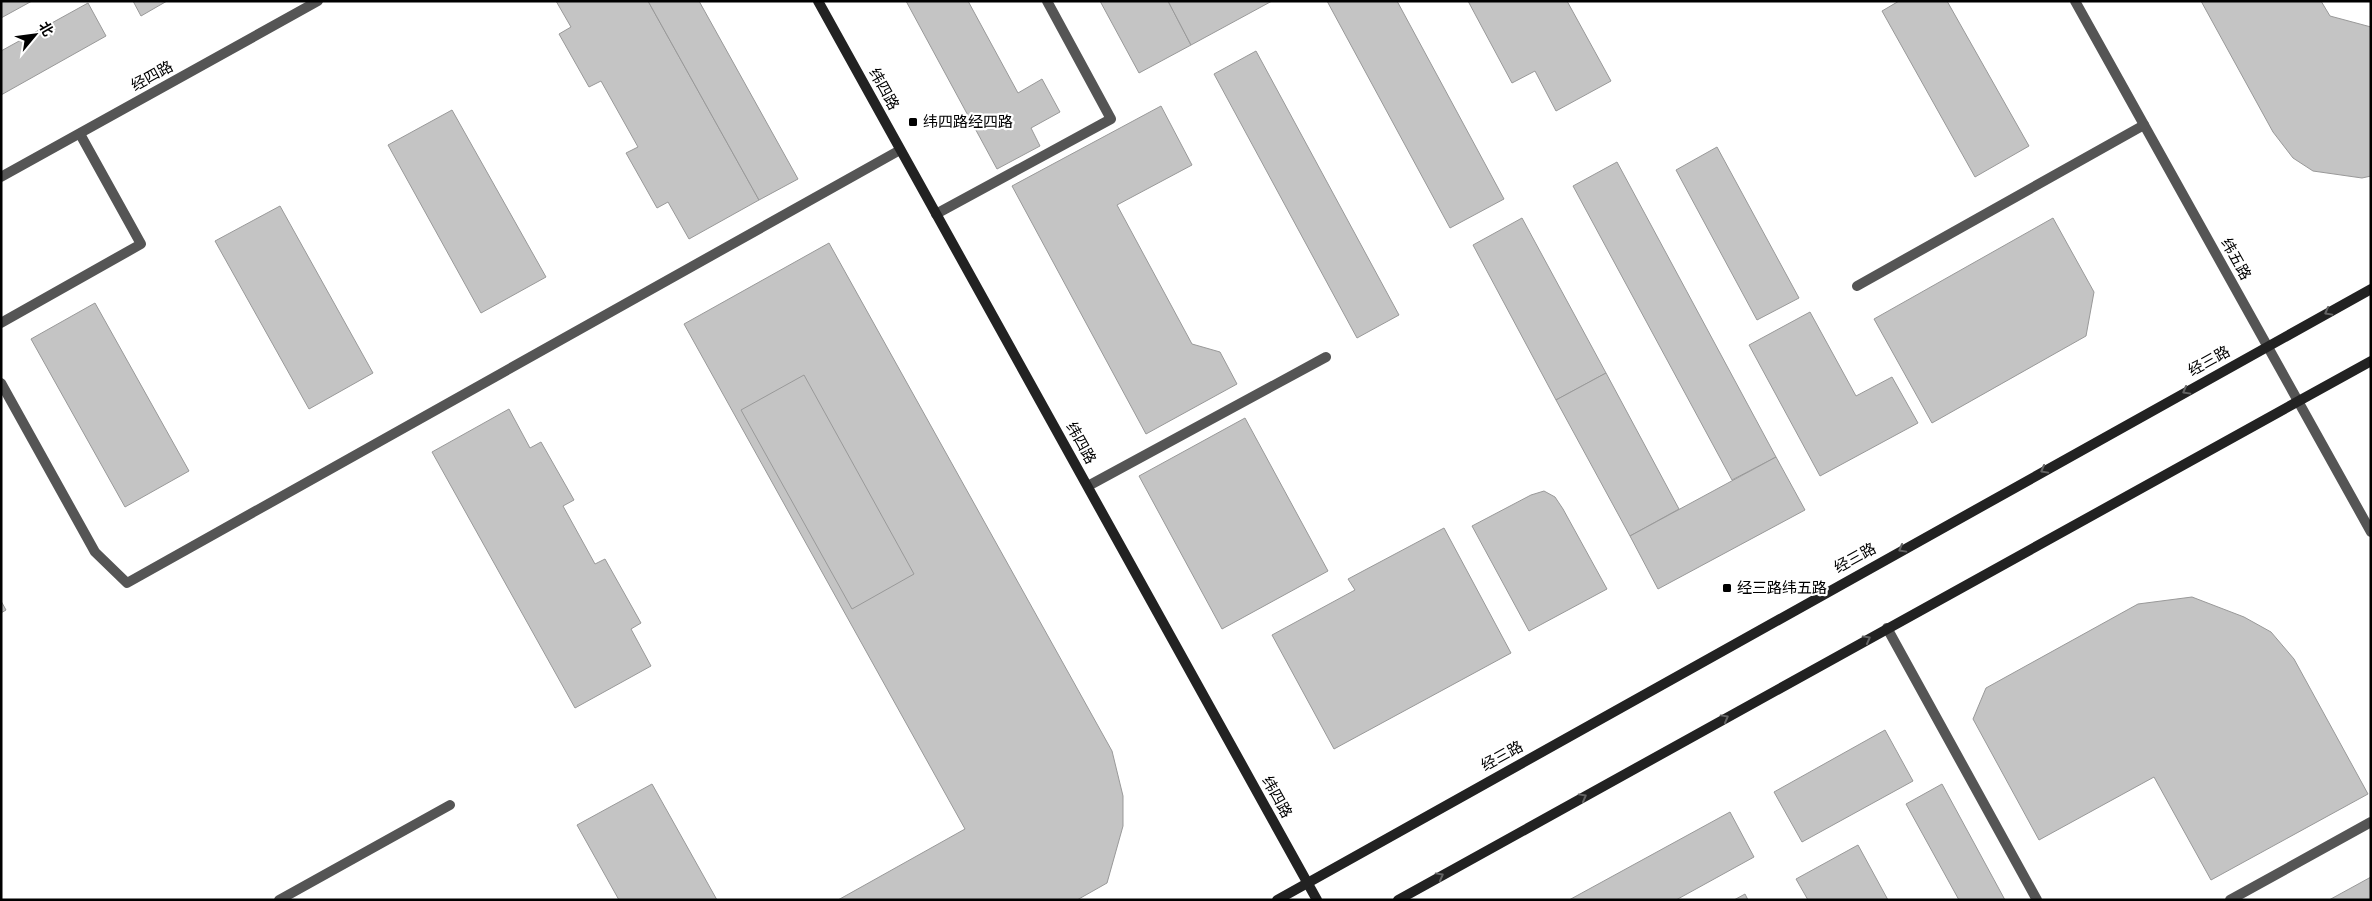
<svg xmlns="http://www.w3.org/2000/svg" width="2372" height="901" font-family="'IBM Plex Sans','Noto Sans SC',sans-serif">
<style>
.building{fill:#c4c4c4;stroke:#999}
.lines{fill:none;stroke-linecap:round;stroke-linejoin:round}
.lane{stroke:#555;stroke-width:10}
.street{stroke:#555;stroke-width:10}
.secondary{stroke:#222;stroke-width:10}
.oneway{stroke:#646464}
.poi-dot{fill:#000;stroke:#fff;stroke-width:2}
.labels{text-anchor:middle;stroke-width:4.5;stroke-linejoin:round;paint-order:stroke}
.street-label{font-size:15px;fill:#000;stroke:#fff}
.poi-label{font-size:15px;fill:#000;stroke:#fff;text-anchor:start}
</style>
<rect width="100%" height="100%" fill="#fff"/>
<g class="building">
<path d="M 1,1 L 32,1 L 1,18 Z"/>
<path d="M 133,1 L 167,1 L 141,16 Z"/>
<path d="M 556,1 L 648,1 L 759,200 L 689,239 L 668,202 L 657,208 L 626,153 L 638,147 L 601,81 L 589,87 L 559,34 L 571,27 Z"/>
<path d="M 648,1 L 699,1 L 798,179 L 759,200 Z"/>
<path d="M 906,1 L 968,1 L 1018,93 L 1042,79 L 1060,112 L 1031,128 L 1040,146 L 997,169 Z"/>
<path d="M 1100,1 L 1168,1 L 1191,45 L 1139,73 Z"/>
<path d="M 1168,1 L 1272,1 L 1191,45 Z"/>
<path d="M 1327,1 L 1397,1 L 1504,199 L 1450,228 Z"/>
<path d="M 1468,1 L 1567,1 L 1611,81 L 1556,111 L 1535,71 L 1512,83 Z"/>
<path d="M 1899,1 L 1947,1 L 2029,146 L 1975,177 L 1882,11 Z"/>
<path d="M 2201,1 L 2321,1 L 2330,16 L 2371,27 L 2371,176 L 2362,178 L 2313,171 L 2293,158 L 2273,132 Z"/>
<path d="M 88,3 L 106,36 L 1,95 L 1,51 Z"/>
<path d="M 1256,51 L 1399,315 L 1357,338 L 1214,74 Z"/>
<path d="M 1161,106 L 1192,165 L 1117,205 L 1192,344 L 1220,352 L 1237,384 L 1146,434 L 1012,186 Z"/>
<path d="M 452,110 L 546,277 L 481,313 L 388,145 Z"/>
<path d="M 1717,147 L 1799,298 L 1757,320 L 1676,170 Z"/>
<path d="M 1617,162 L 1776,457 L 1732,480 L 1573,186 Z"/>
<path d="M 280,206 L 373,373 L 309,409 L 215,241 Z"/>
<path d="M 1522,218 L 1606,373 L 1556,400 L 1473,245 Z"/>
<path d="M 2053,218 L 2094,292 L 2086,336 L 1932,423 L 1874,319 Z"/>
<path d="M 829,243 L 1112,751 L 1123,796 L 1123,826 L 1107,883 L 1077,900 L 838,900 L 965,829 L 684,324 Z"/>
<path d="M 95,303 L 189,471 L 125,507 L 31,339 Z"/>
<path d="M 1810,312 L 1856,396 L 1892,377 L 1918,423 L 1820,476 L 1749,345 Z"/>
<path d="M 1606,373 L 1679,509 L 1630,536 L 1556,400 Z"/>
<path d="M 804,375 L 914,574 L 852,609 L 741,410 Z"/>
<path d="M 509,409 L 530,448 L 541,442 L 574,500 L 563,506 L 595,564 L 605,559 L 641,623 L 631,629 L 651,666 L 575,708 L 432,452 Z"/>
<path d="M 1245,418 L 1328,571 L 1222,629 L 1139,476 Z"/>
<path d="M 1776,457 L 1805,510 L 1658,589 L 1630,536 Z"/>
<path d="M 1544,491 L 1555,497 L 1563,509 L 1607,589 L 1529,631 L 1472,526 L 1531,495 Z"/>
<path d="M 1444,528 L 1511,653 L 1334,749 L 1272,635 L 1355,590 L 1348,579 Z"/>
<path d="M 2192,597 L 2244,617 L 2271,632 L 2294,659 L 2368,794 L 2211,880 L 2154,777 L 2039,840 L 1973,719 L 1986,688 L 2138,604 Z"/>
<path d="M 1,601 L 6,610 L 1,613 Z"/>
<path d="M 1885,730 L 1913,781 L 1802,842 L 1774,792 Z"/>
<path d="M 652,784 L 717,900 L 619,900 L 577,825 Z"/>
<path d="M 1942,784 L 2005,900 L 1959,900 L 1906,804 Z"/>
<path d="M 1730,812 L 1754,857 L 1676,900 L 1569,900 Z"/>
<path d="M 1858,845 L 1888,900 L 1808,900 L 1796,879 Z"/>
<path d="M 2371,877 L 2371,900 L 2329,900 Z"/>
<path d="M 1745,894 L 1748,900 L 1734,900 Z"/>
</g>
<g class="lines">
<g class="lane">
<path d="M 936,214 L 1111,119 L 1047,1"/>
<path d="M 1857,286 L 2144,125"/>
<path d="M 1,323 L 141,244 L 80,134"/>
<path d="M 1,383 L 95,552 L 127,583 L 900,150"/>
<path d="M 1088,486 L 1326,357"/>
<path d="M 1887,628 L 2037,900"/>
<path d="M 279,900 L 450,805"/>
<path d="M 2230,900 L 2371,822"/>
</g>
<g class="street">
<path d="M 2075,1 L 2371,532"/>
<path d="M 1,177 L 318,1"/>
</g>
<g class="secondary">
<path d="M 818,1 L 1317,900"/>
<path d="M 1277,900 L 2371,289"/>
<path d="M 1398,900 L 2371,361"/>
</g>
</g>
<defs><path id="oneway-chevron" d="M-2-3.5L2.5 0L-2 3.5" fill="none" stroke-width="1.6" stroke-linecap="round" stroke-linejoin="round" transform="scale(1.25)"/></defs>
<g class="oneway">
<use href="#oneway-chevron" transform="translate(2328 312) rotate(151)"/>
<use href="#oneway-chevron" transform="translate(2186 391) rotate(151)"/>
<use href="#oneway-chevron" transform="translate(2044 470) rotate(151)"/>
<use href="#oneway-chevron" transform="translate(1902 549) rotate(151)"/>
<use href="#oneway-chevron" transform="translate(1867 639) rotate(-29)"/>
<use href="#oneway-chevron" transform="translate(1725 718) rotate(-29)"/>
<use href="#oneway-chevron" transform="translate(1583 797) rotate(-29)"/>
<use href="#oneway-chevron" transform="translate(1440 876) rotate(-29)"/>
</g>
<g class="poi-dot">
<rect x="908" y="117" width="10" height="10" rx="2.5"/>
<rect x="1722" y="583" width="10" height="10" rx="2.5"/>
</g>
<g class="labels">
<g class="street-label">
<text transform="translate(152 76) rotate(-29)" y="5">经四路</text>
<text transform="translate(884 89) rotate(61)" y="5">纬四路</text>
<text transform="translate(2236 259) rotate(61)" y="5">纬五路</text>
<text transform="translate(2209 361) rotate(-29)" y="5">经三路</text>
<text transform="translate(1081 443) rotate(61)" y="5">纬四路</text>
<text transform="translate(1855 558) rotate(-29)" y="5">经三路</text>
<text transform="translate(1502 756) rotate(-29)" y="5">经三路</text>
<text transform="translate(1277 797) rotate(61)" y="5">纬四路</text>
</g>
<g class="poi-label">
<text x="923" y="127">纬四路经四路</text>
<text x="1737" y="593">经三路纬五路</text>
</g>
</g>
<rect width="2372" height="901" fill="none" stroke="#000000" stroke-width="5"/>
<g transform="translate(35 35) rotate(61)" stroke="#ffffff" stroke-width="4" paint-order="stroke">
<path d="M0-4L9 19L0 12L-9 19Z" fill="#000000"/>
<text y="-8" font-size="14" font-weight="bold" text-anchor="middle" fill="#000000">北</text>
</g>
</svg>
